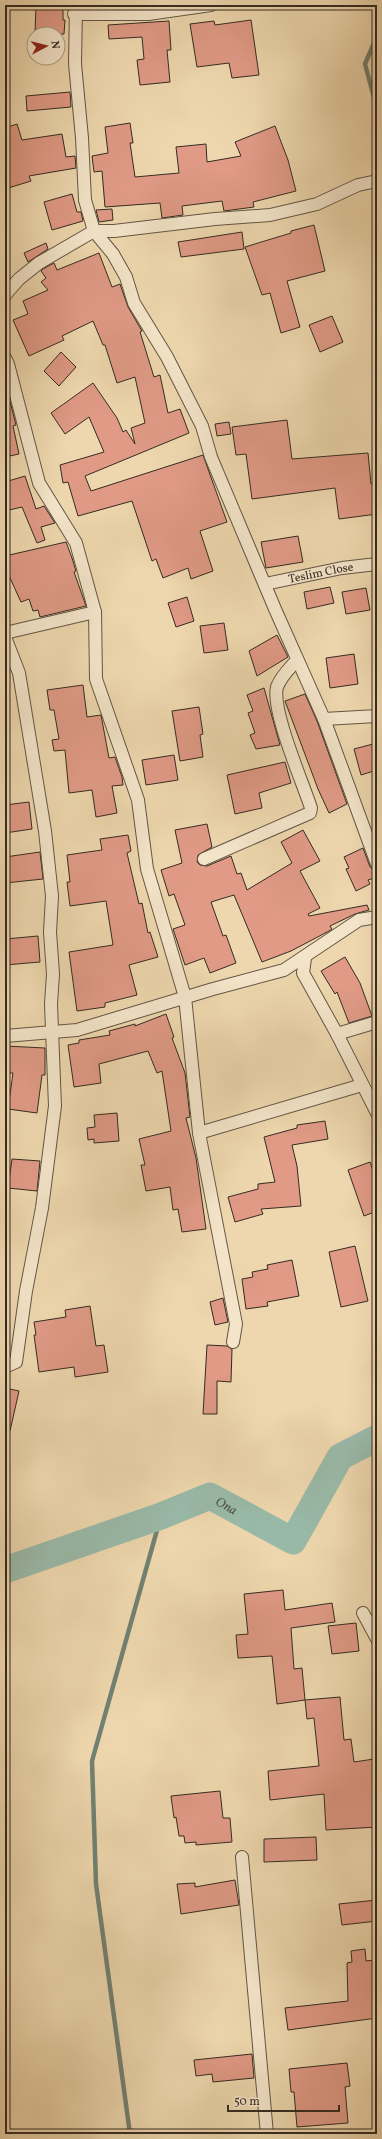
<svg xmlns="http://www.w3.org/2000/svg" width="382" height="2139" font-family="Vollkorn,serif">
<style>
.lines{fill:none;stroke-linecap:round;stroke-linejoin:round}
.stream{stroke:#718173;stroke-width:4.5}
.river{stroke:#99baa9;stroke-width:27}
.building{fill:#e09a86;stroke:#352b22}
.street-casing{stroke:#635645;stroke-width:14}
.street{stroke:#f4e5ca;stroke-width:12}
.labels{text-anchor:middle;stroke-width:3.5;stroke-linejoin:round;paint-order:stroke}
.street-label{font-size:12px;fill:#352b22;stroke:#f4e5ca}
.water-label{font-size:13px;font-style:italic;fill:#4e4f44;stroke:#f4e5ca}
</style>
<rect width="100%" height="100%" fill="#eed7ae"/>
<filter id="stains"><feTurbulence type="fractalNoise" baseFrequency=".005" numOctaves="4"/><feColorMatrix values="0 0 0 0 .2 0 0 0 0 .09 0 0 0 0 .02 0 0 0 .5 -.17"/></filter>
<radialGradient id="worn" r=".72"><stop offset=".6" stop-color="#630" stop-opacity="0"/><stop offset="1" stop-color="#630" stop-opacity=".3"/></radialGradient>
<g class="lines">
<g class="stream">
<path d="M 377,36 L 365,64 L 377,109"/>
<path d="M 130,2134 L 96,1884 L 92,1761 L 161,1516"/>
</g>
<path class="river" id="s1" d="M 5,1570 L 161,1516 L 210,1496 L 293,1541 L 340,1457 L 377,1438"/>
</g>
<g class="building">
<path d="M 36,5 L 63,5 L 63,20 L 65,20 L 64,34 L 35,34 Z"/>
<path d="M 251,20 L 259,75 L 232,78 L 229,63 L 197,67 L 190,24 L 214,21 L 215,25 Z"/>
<path d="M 169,21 L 171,50 L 167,50 L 170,82 L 140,85 L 137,60 L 144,59 L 142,37 L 109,39 L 108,25 Z"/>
<path d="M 70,92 L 71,107 L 27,111 L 26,96 Z"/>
<path d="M 130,123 L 133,143 L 130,143 L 135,177 L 179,173 L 176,147 L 206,144 L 207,162 L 241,156 L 235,142 L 275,126 L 288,160 L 296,191 L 253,202 L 254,207 L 224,211 L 222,201 L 182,206 L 183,215 L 162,218 L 160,203 L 105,207 L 102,171 L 94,172 L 92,156 L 108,153 L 105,127 Z"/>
<path d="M 17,124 L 22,140 L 62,134 L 66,157 L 75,156 L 76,168 L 29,176 L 31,181 L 5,189 L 5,128 Z"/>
<path d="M 72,194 L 77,212 L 81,212 L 83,221 L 52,230 L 44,202 Z"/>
<path d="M 112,209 L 113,220 L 99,222 L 96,210 Z"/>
<path d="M 314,225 L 325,271 L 287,281 L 300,327 L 281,333 L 270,293 L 262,295 L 245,247 L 291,233 L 291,231 Z"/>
<path d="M 242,232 L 244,249 L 181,257 L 178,242 Z"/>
<path d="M 46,243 L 48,249 L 28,262 L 24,253 Z"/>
<path d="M 99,253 L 112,287 L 120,284 L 128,307 L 142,331 L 140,332 L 154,377 L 160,375 L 168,413 L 180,409 L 189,433 L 85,476 L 91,491 L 203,455 L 227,522 L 200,531 L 213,571 L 191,579 L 188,568 L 163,578 L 156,559 L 152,561 L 132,501 L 78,516 L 68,482 L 63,483 L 60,465 L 104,452 L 89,417 L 65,434 L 51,413 L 93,383 L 117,418 L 123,432 L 126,430 L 135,444 L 131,428 L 145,423 L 135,377 L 117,383 L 105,345 L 103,345 L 93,321 L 62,336 L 64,340 L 29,356 L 13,320 L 28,314 L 23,301 L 48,290 L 41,282 L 46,278 L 41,271 L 43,269 L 54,263 L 57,270 Z"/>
<path d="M 332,316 L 343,342 L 320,352 L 309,325 Z"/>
<path d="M 61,352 L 76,367 L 59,386 L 44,371 Z"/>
<path d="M 5,382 L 16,425 L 13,426 L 19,454 L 5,457 Z"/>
<path d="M 287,420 L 292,459 L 368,453 L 371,484 L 377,483 L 377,514 L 339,519 L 335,488 L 252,499 L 246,454 L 236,455 L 232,427 Z"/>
<path d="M 229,422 L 231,434 L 217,436 L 215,424 Z"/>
<path d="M 25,476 L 36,509 L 44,506 L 55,523 L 41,527 L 45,540 L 37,543 L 22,507 L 5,511 L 5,482 Z"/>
<path d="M 298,536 L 303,562 L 266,568 L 261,542 Z"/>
<path d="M 66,542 L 72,558 L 76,571 L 74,572 L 86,606 L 40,617 L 38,610 L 33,611 L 29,599 L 21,602 L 5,567 L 5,556 Z"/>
<path d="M 330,587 L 334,603 L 307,609 L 304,592 Z"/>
<path d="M 366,588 L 370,610 L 346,614 L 342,592 Z"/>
<path d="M 187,597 L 194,621 L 176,627 L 168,603 Z"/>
<path d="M 224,623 L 228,650 L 204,653 L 200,626 Z"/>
<path d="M 277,635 L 288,657 L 257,676 L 249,651 Z"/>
<path d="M 354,654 L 358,684 L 330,688 L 326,658 Z"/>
<path d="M 83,685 L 87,717 L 101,715 L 109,758 L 115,757 L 122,777 L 123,785 L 112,786 L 117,813 L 96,817 L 92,790 L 69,793 L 65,750 L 54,751 L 52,740 L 59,739 L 54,710 L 50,710 L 47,690 Z"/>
<path d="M 264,688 L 280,745 L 256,749 L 250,735 L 255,733 L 248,713 L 253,711 L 247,695 Z"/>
<path d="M 305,694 L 317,721 L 347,804 L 329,813 L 318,789 L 285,701 Z"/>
<path d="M 199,707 L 203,734 L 200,735 L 203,757 L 180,761 L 172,711 Z"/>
<path d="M 377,743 L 377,770 L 361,775 L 354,749 Z"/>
<path d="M 174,755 L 178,780 L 146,785 L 142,760 Z"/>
<path d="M 285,762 L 291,783 L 259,793 L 262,808 L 235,814 L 227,775 Z"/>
<path d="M 29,802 L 32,829 L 5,833 L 5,805 Z"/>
<path d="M 207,824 L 212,847 L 198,855 L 197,862 L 200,865 L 207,866 L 231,856 L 237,874 L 241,873 L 247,890 L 292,863 L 281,842 L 303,830 L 320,861 L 300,871 L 320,908 L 308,914 L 309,916 L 367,905 L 369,910 L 355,914 L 330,926 L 332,929 L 329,931 L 291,951 L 262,962 L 234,895 L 211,902 L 223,936 L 226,935 L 236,963 L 210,973 L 204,958 L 185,965 L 173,929 L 185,925 L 174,894 L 169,896 L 161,870 L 182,863 L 175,830 Z"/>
<path d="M 128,835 L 131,851 L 127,853 L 139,904 L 142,903 L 148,933 L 150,932 L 158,957 L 129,965 L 137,995 L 105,1003 L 105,1007 L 77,1011 L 69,952 L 113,945 L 106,901 L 70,906 L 67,882 L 70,882 L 67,855 L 102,850 L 100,839 Z"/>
<path d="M 363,848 L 370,867 L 375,871 L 372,872 L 374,878 L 368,880 L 370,884 L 356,891 L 346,869 L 349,868 L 344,857 Z"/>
<path d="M 40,852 L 43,879 L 5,883 L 5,857 Z"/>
<path d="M 38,936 L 40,962 L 5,965 L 5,939 Z"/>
<path d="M 345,957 L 360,983 L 372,1016 L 349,1023 L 337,992 L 335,994 L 321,971 Z"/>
<path d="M 166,1014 L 174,1037 L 172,1038 L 185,1073 L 190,1117 L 186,1118 L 196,1158 L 206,1229 L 182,1232 L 178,1209 L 173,1210 L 170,1187 L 146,1191 L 141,1165 L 145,1165 L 139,1139 L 171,1131 L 162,1071 L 157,1073 L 148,1051 L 99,1064 L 101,1083 L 74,1087 L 68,1045 L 79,1043 L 79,1040 L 110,1035 L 109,1031 L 135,1024 L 135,1026 Z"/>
<path d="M 5,1046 L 45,1048 L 45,1075 L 42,1075 L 37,1113 L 8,1109 L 13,1073 L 5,1073 Z"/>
<path d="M 117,1113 L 119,1141 L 94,1143 L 94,1139 L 88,1140 L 87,1128 L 95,1127 L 94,1115 Z"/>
<path d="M 325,1121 L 328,1139 L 292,1145 L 297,1166 L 301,1206 L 261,1209 L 263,1214 L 235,1222 L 228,1197 L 258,1189 L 258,1184 L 275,1182 L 264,1137 L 297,1128 L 297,1125 Z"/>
<path d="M 12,1159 L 40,1161 L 37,1191 L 8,1188 Z"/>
<path d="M 370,1162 L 377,1182 L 377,1211 L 364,1216 L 348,1170 Z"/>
<path d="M 355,1246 L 368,1301 L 341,1307 L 329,1252 Z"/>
<path d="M 292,1260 L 299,1296 L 267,1302 L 268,1306 L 246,1309 L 242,1279 L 253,1277 L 252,1272 L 268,1269 L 267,1265 Z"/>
<path d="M 223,1298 L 228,1322 L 215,1325 L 210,1302 Z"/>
<path d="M 90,1306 L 96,1346 L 104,1345 L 108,1372 L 75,1377 L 74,1367 L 39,1372 L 34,1335 L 36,1335 L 34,1322 L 66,1317 L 65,1310 Z"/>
<path d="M 207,1345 L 227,1346 L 232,1349 L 231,1382 L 217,1381 L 217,1414 L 203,1414 Z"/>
<path d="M 5,1388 L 19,1391 L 10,1431 L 5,1430 Z"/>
<path d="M 283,1590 L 285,1610 L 332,1603 L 335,1622 L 291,1628 L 294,1669 L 302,1668 L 305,1700 L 277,1704 L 272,1656 L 238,1658 L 236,1635 L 248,1634 L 244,1594 Z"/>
<path d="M 356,1623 L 359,1651 L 332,1654 L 328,1626 Z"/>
<path d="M 340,1697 L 344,1740 L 351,1739 L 354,1762 L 374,1759 L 377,1782 L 375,1789 L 377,1827 L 326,1830 L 324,1794 L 270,1800 L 268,1771 L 319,1766 L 314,1718 L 307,1719 L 305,1700 Z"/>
<path d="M 220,1791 L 223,1818 L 230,1818 L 232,1842 L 196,1845 L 196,1842 L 185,1843 L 184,1836 L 179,1836 L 176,1817 L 174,1818 L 171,1796 Z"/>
<path d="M 316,1837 L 317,1860 L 264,1862 L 264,1839 Z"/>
<path d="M 235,1880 L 239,1905 L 181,1914 L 177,1884 L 195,1883 L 195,1887 Z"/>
<path d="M 377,1900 L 377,1921 L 342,1925 L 339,1904 Z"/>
<path d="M 365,1949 L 366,1961 L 374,1960 L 377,1987 L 377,2018 L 288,2030 L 285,2008 L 348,2001 L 347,1963 L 352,1962 L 351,1951 Z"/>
<path d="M 252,2054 L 254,2078 L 213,2082 L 212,2074 L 196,2076 L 194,2060 Z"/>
<path d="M 347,2063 L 350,2086 L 345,2087 L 348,2123 L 297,2127 L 294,2092 L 291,2092 L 289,2069 Z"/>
</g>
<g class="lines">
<defs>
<g id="street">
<path d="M 76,5 L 75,64 L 82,138 L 85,200 L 94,231 L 113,254 L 126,277 L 134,303 L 167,357 L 202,426 L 211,457 L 275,609 L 324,719 L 377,864"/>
<path d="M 74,14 L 148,14 L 211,5"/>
<path d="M 5,295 L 19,279 L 39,263 L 94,231 L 114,231 L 215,219 L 270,215 L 317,204 L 358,185 L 377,181"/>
<path d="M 5,358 L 8,364 L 39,483 L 76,543 L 95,612 L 96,679 L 138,800 L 147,869 L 185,997 L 199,1133 L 236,1324 L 233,1342"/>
<path id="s2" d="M 265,584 L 342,568 L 377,564"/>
<path d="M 5,633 L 95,612"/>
<path d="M 5,637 L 19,673 L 45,831 L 52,896 L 50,932 L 53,974 L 51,1004 L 55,1106 L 42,1208 L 26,1291 L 16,1362 L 5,1367"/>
<path d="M 324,719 L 377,716"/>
<path d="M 204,859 L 310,813 L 311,808 C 303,783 271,710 277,687 C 281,676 290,668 297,660"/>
<path d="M 305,958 L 303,973 L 337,1034 L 377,1022"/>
<path d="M 337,1034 L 377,1113"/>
<path d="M 5,1036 L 77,1030 L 213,989 L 284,970 L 359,920 L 377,917"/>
<path d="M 199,1133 L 362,1085"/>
<path d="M 363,1613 L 377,1639"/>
<path d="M 242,1857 L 267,2134"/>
</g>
</defs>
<use href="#street" class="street-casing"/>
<use href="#street" class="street"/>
</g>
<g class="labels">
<g class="street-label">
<text dy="4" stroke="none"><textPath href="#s2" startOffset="57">Teslim Close</textPath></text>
</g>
<g class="water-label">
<text dy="5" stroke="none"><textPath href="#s1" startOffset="237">Ona</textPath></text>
</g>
</g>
<rect width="382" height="2139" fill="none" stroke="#eed7ae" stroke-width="20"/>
<rect x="6" y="6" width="370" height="2127" fill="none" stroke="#352b22" stroke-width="2"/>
<rect x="10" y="10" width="362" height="2119" fill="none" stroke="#352b22"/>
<g transform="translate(46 46) rotate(83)"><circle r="19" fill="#f4e5ca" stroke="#a89b87"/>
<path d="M0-3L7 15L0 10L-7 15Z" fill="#8f2418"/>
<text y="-6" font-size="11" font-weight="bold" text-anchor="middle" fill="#352b22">N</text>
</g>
<path d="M228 2105v6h111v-6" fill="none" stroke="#352b22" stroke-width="2"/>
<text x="234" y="2105" font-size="12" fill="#352b22" stroke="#f4e5ca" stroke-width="3" paint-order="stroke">50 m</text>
<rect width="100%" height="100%" filter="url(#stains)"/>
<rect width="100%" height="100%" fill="url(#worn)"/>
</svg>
